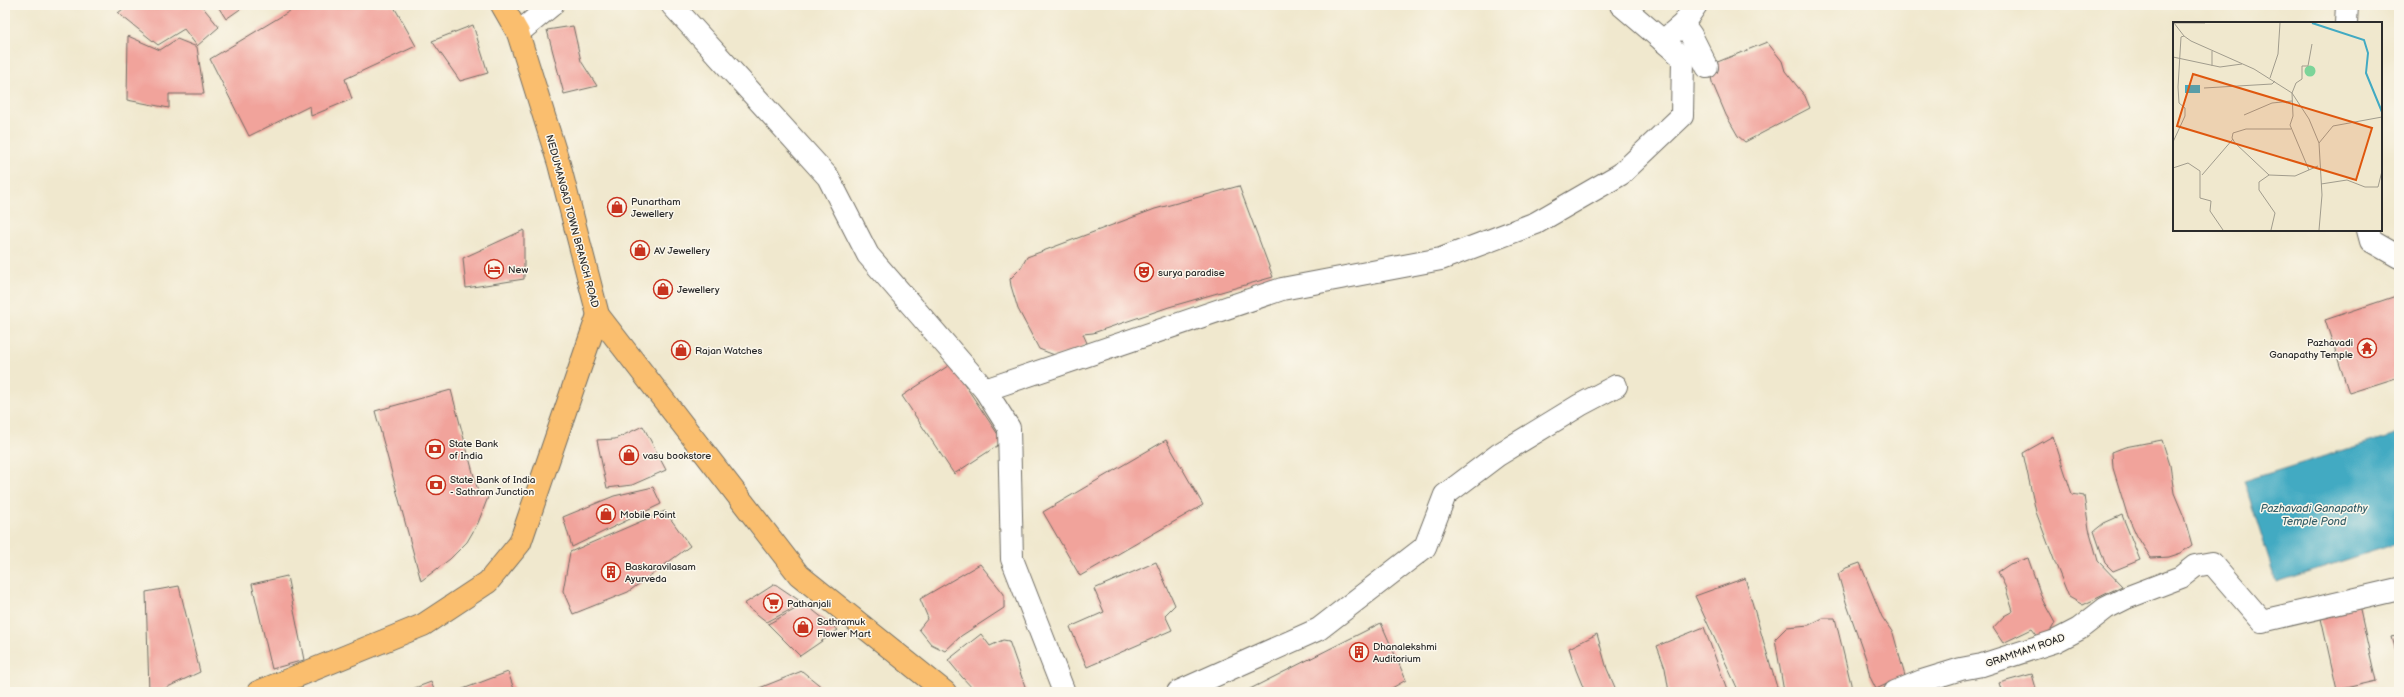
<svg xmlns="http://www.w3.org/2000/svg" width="2404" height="697" font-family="'Balsamiq Sans',sans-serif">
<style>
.water{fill:#42aac2;stroke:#366a76}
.building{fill:#f1a39b}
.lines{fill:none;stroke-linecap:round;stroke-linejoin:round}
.minor-casing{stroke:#706d64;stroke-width:24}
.major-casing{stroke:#706d64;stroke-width:24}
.minor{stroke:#fff;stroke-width:22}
.major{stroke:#fabe6e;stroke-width:22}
.labels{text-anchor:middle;stroke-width:3;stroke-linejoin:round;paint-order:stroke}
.poi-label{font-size:10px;fill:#2b2b2b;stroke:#fbf7ec;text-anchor:start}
.street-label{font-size:10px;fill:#2b2b2b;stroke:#fbf7ec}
.water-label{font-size:11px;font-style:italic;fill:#345e67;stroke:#fbf7ec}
.inset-river{fill:none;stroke:#42aac2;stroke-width:2}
.inset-road{fill:none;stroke:#a19c8d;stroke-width:1}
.view{fill:#df570e;fill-opacity:0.15;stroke:#df570e;stroke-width:2}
.inset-edge{fill:none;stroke:#2b2b2b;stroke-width:2}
</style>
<rect width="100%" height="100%" fill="#fbf7ec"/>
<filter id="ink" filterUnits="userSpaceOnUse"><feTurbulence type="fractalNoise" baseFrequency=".025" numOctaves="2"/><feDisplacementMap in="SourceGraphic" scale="8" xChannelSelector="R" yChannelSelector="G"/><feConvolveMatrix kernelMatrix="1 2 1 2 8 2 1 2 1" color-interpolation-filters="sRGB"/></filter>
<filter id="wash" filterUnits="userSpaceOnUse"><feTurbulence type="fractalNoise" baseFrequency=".012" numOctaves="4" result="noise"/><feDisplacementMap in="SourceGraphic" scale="16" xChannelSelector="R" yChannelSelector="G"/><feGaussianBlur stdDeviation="0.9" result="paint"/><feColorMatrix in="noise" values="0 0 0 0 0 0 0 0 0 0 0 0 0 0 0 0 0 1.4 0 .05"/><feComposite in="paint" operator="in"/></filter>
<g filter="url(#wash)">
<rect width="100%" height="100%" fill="#f0e8ce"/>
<path class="water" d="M 2399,433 L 2399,543 L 2276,582 L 2244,481 Z"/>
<g id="blocks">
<g class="building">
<path d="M 128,5 L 201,5 L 219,27 L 197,46 L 184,29 L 158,45 L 118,13 Z"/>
<path d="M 217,5 L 246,5 L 226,19 Z"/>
<path d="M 300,5 L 393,5 L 416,46 L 345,79 L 352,99 L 311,116 L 310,106 L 249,136 L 210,59 Z"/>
<path d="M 473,25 L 488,73 L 460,81 L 432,41 Z"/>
<path d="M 573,26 L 581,61 L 597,86 L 564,94 L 547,30 Z"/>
<path d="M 128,36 L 160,50 L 177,39 L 197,47 L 204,94 L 169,94 L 169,108 L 127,100 Z"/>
<path d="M 1767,42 L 1782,61 L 1785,71 L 1805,96 L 1810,108 L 1745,142 L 1738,136 L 1726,115 L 1712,82 L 1710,72 L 1715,63 Z"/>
<path d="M 1239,186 L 1273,277 L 1169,307 L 1093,333 L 1083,334 L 1087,343 L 1079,349 L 1057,356 L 1039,349 L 1018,309 L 1011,286 L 1010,279 L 1021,268 L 1027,257 L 1155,209 Z"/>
<path d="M 524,230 L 524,279 L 466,288 L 463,258 Z"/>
<path d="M 2399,295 L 2399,377 L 2349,393 L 2325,320 Z"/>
<path d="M 951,364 L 1003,442 L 954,474 L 902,396 Z"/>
<path d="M 451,390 L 479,495 L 490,492 L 478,523 L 467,542 L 450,559 L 421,581 L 375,411 Z"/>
<path d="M 643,426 L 666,470 L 632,485 L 607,488 L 597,440 L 615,439 Z"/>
<path d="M 2053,436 L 2072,494 L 2084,496 L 2089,529 L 2098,561 L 2122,586 L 2083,605 L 2069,597 L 2056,565 L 2036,512 L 2023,453 Z"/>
<path d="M 1166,440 L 1203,505 L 1080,576 L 1043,512 Z"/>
<path d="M 2162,440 L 2170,465 L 2174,493 L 2184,517 L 2192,545 L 2181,553 L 2169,557 L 2151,558 L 2137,536 L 2127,514 L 2113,468 L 2112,452 L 2125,447 Z"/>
<path d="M 653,487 L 661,504 L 572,547 L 563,517 L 614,496 Z"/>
<path d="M 665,511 L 690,546 L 628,592 L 573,614 L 563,591 L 570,552 Z"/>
<path d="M 2122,515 L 2140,560 L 2113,571 L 2105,563 L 2094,531 L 2104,523 Z"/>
<path d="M 2028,558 L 2043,601 L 2055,623 L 2051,630 L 2039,638 L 2032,629 L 2003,643 L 1993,628 L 2004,616 L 2013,611 L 2005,586 L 1998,572 L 2010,564 Z"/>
<path d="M 1156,562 L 1175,605 L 1165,615 L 1172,630 L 1087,667 L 1070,627 L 1104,612 L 1094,589 Z"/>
<path d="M 1860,563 L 1882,617 L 1893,633 L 1905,676 L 1876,689 L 1870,677 L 1866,659 L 1846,602 L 1838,574 L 1846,568 Z"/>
<path d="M 980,564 L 1004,594 L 1004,608 L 961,636 L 945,651 L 931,644 L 919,629 L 928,618 L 920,599 Z"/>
<path d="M 287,576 L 304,660 L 272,669 L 252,584 Z"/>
<path d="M 1745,578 L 1776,684 L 1780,692 L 1739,692 L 1695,596 Z"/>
<path d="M 775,584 L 803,603 L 767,622 L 744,604 Z"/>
<path d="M 179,586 L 200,672 L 157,692 L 149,692 L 146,592 Z"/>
<path d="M 805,604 L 838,630 L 800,656 L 768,624 Z"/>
<path d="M 2359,606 L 2376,681 L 2337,690 L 2320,614 Z"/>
<path d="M 1823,618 L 1835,618 L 1851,684 L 1851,692 L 1784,692 L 1775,639 L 1787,627 L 1809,625 Z"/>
<path d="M 1381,623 L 1406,680 L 1385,692 L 1244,692 Z"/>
<path d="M 1704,627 L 1728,692 L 1669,692 L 1665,668 L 1657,646 Z"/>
<path d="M 981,634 L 990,646 L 1003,640 L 1009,641 L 1027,692 L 974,690 L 962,677 L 948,660 Z"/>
<path d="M 1597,634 L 1607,669 L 1617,692 L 1585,692 L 1576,670 L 1569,648 Z"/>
<path d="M 2399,635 L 2399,662 L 2392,637 Z"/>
<path d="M 802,671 L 828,692 L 758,692 L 757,689 Z"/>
<path d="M 508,672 L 515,692 L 455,692 Z"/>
<path d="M 2032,674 L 2037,692 L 2002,692 L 1999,683 Z"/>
<path d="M 431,682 L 435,692 L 404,692 Z"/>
</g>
</g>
</g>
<g filter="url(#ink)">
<use href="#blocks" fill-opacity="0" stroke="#706d64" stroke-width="1"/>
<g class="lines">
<defs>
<g id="minor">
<path d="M 672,5 L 828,177 L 868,255 L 985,390 L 1009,428 L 1012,559 L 1064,692"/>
<path d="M 2346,23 L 2347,5"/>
<path d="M 1683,24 L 1691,35 L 1707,67"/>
<path d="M 518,33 L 552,5"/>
<path d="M 1663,41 L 1683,24 L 1696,5"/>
<path d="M 2368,230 L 2371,241 L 2399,257"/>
<path d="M 985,390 L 1282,289 L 1441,259 L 1536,223 L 1621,174 L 1682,116 L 1683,58 L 1621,5"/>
<path d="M 1178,692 L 1319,629 L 1425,547 L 1445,495 L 1498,455 L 1580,405 L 1616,386"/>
<path d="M 1895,692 L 1922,681 L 1961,669 L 1982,665 L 2056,641 L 2079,629 L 2106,608 L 2126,598 L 2181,577 L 2195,566 L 2212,563 L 2262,621 L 2399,589"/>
</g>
<g id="major">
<path d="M 502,5 L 518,33 L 559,164 L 598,315 L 799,575 L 945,692"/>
<path d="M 258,692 L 423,625 L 488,582 L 520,543 L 598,315"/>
</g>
</defs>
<use href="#minor" class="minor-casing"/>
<use href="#major" class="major-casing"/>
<use href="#minor" class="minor"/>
<use href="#major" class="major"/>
</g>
</g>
<defs>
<symbol id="shop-ring" viewBox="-11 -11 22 22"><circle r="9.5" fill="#fbf7ec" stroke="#c8321e" stroke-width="1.5"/><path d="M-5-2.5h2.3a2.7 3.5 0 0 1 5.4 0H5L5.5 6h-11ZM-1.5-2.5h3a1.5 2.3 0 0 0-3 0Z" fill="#c8321e"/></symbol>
<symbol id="hotel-ring" viewBox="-11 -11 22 22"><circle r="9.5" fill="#fbf7ec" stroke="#c8321e" stroke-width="1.5"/><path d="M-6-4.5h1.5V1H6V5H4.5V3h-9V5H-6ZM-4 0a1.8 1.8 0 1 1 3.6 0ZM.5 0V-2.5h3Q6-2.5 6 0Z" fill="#c8321e"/></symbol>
<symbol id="theatre-ring" viewBox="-11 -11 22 22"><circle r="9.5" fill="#fbf7ec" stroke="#c8321e" stroke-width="1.5"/><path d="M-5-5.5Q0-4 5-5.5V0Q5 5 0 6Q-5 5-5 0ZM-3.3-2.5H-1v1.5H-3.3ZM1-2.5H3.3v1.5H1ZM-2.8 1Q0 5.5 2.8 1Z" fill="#c8321e"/></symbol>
<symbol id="temple-ring" viewBox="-11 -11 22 22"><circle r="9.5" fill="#fbf7ec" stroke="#c8321e" stroke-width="1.5"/><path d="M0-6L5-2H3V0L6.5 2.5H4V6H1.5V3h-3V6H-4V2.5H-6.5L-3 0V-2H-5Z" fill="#c8321e"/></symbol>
<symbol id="bank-ring" viewBox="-11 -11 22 22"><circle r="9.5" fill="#fbf7ec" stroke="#c8321e" stroke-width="1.5"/><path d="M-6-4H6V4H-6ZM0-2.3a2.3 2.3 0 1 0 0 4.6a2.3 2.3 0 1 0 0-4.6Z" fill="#c8321e"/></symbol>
<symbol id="building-ring" viewBox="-11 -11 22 22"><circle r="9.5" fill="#fbf7ec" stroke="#c8321e" stroke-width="1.5"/><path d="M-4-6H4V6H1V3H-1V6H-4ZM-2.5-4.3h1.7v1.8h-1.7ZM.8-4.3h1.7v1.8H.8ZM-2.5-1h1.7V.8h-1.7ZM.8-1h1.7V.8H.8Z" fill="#c8321e"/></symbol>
<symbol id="supermarket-ring" viewBox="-11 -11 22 22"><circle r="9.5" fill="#fbf7ec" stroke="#c8321e" stroke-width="1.5"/><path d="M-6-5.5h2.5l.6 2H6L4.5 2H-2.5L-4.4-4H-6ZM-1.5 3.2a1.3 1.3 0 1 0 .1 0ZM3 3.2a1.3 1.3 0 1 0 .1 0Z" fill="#c8321e"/></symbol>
</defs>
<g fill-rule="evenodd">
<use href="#shop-ring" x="606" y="196" width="22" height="22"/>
<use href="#shop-ring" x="629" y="239" width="22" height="22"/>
<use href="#hotel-ring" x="483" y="258" width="22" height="22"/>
<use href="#theatre-ring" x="1133" y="261" width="22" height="22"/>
<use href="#shop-ring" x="652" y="278" width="22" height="22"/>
<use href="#temple-ring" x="2356" y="337" width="22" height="22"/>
<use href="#shop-ring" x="670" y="339" width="22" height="22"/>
<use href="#bank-ring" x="424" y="438" width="22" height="22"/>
<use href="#shop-ring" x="618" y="444" width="22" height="22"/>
<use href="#bank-ring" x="425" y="474" width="22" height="22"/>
<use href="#shop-ring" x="595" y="503" width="22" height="22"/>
<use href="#building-ring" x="600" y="561" width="22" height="22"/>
<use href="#supermarket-ring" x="762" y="592" width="22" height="22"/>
<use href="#shop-ring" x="792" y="616" width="22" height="22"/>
<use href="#building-ring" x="1348" y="641" width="22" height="22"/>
</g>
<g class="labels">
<g class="poi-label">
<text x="631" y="205">Punartham<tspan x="631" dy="12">Jewellery</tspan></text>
<text x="654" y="254">AV Jewellery</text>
<text x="508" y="273">New</text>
<text x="1158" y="276">surya paradise</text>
<text x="677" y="293">Jewellery</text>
<text x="2353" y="346" text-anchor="end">Pazhavadi<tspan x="2353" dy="12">Ganapathy Temple</tspan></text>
<text x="695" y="354">Rajan Watches</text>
<text x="449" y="447">State Bank<tspan x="449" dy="12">of India</tspan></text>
<text x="643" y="459">vasu bookstore</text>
<text x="450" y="483">State Bank of India<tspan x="450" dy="12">- Sathram Junction</tspan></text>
<text x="620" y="518">Mobile Point</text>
<text x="625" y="570">Baskaravilasam<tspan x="625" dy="12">Ayurveda</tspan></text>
<text x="787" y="607">Pathanjali</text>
<text x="817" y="625">Sathramuk<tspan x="817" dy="12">Flower Mart</tspan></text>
<text x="1373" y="650">Dhanalekshmi<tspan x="1373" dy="12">Auditorium</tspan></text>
</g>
<g class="street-label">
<text transform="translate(573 221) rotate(75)" y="4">NEDUMANGAD TOWN BRANCH ROAD</text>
<text transform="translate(2025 650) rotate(-19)" y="4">GRAMMAM ROAD</text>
</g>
<g class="water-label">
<text x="2314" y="512">Pazhavadi Ganapathy<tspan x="2314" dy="13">Temple Pond</tspan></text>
</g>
</g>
<g transform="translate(2173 22)">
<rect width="209" height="209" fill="#f0e8ce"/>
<path d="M131.5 49a5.5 5.5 0 1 1 11 0a5.5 5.5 0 1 1-11 0Z" fill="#7cd499"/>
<path d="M 12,63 L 27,63 L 27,71 L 12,71 Z" fill="#42aac2"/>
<path class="inset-river" d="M 139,1 L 191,18 L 195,31 L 193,51 L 209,90"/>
<path class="inset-road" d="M 1,1 L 32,1M 1,1 L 11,14 L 18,19 L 81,47 L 119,71 L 136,97 L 146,121 L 149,173 L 146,208M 0,35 L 47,45 L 69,42M 39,44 L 39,29M 97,56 L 105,32 L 107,1M 31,66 L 99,62 L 102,59M 71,93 L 99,81 L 119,79M 0,120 L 12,94 L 12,86 L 6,81 L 5,65 L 8,15 L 11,14M 146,121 L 160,104 L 209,95M 0,146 L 15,141 L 27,149 L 27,176 L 38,179 L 37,189 L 50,208M 136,148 L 117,103 L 120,94 L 119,71 L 123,61 L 129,57 L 129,44 L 135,44 L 139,22M 29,153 L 60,117M 96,153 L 62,121 L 59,116 L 60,111 L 73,107 L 118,107M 148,162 L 174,158 L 192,165 L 205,165 L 209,149M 98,208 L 102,191 L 86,168 L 86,160 L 96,153 L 122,154 L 145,144"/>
<path class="view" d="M 20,52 L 199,106 L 183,158 L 4,104 Z"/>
<rect width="209" height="209" class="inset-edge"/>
</g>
<rect width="2404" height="697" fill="none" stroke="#fbf7ec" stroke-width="20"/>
</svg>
